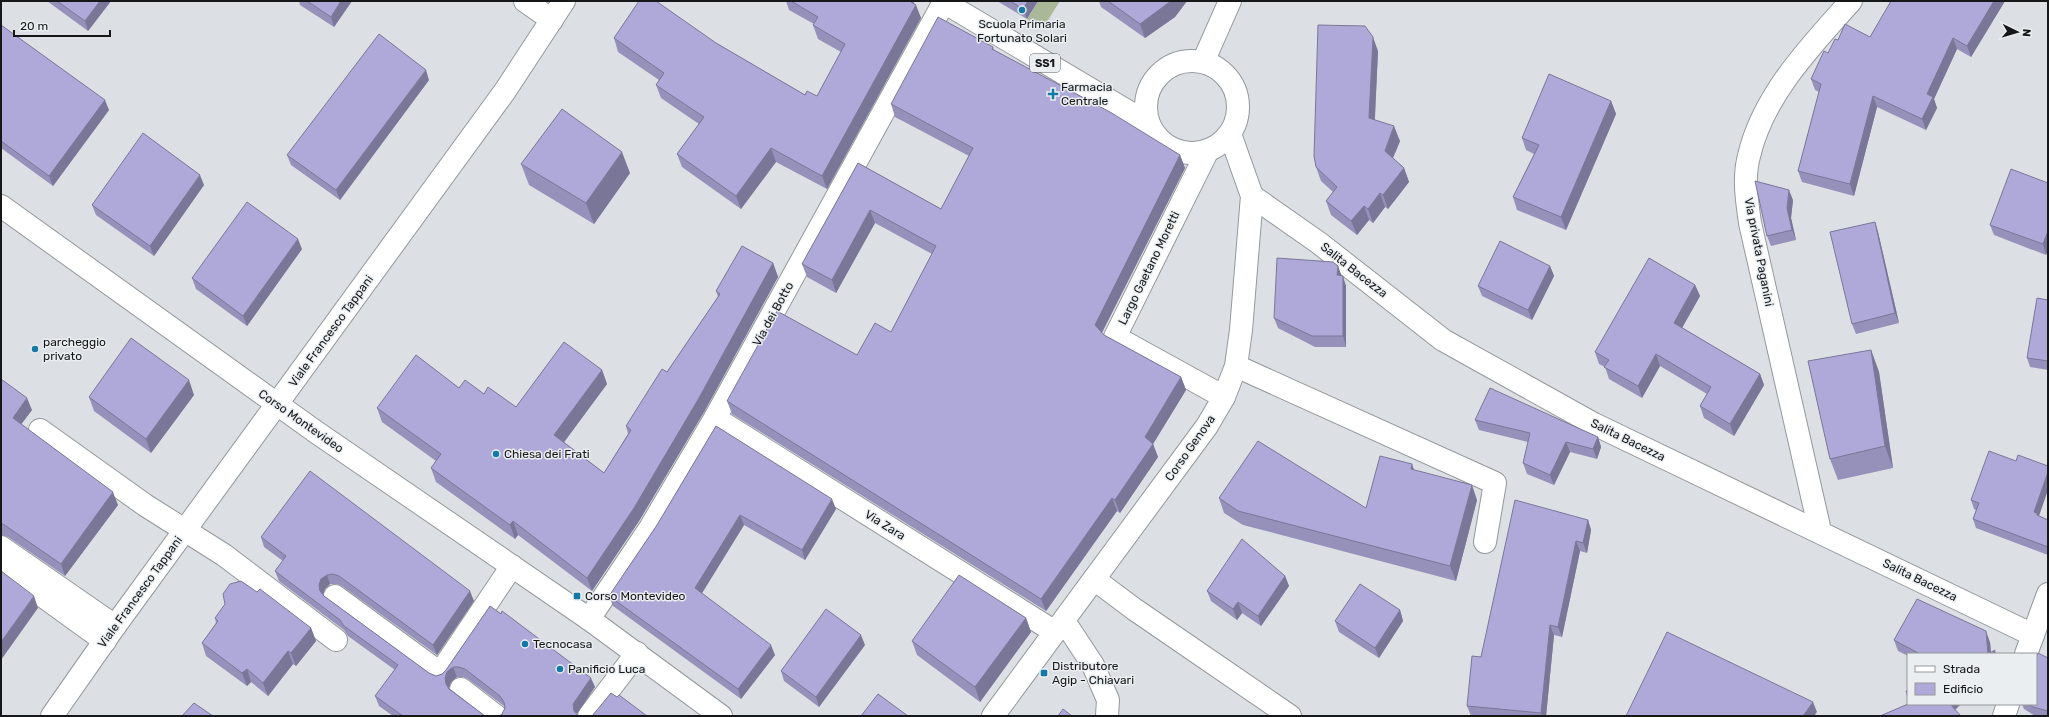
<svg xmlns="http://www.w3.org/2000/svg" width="2049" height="717" font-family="Rubik,sans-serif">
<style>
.green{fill:#aab898}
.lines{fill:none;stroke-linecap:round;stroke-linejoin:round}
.minor-casing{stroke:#94989b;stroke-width:24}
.major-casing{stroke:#94989b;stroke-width:24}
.minor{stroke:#fff;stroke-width:22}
.major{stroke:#fff;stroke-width:22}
.wall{fill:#9691bb}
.shaded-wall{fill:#7a7698}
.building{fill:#aea9d9;stroke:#7a7698}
.poi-dot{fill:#147aa5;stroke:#eaeef1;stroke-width:1.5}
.labels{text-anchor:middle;stroke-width:3;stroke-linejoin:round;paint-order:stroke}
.shield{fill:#eaeef1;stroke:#555859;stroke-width:1}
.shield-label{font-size:11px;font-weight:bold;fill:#151718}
.poi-label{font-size:12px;fill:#151718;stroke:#eaeef1;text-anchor:start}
.street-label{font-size:12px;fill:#151718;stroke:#eaeef1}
</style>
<rect width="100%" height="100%" fill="#dce0e4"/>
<path class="green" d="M 1038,1 L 1060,1 L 1043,28 L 1027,20 Z"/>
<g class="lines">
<defs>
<g id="minor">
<path d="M 525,1 L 552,20"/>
<path d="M 1207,152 L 1115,337 L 1224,397"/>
<path d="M 1252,196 L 1319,243 L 1443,340 L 1594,424 L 2033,635"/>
<path d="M 1236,366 L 1495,483 L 1485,542"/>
<path d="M 715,418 L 1055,632"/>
<path d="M 40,430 L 145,505 L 224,555 L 336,640"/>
<path d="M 1820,531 L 1750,223 C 1747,201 1743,178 1749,156 C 1763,95 1811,46 1851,1"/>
<path d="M 1,547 L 115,626"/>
<path d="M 1,566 L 105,641"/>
<path d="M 1094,579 L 1134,609 L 1290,716"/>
<path d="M 335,596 L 440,673 L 512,566"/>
<path d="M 589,619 L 650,528 L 715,418 L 944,2"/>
<path d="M 1064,621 L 1093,665 L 1108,700 L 1107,716"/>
<path d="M 2026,654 L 2048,594"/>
<path d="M 461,689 L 496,716"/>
<path d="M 589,716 L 637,653"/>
<path d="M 2004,716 L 2008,704"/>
</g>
<g id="major">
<path d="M 942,1 L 1149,124"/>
<circle cx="1192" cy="107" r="46"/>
<path d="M 1203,62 L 1230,1"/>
<path d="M 1,206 L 316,432 L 589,619 L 721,716"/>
<path d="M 52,716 L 115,626 L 505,91 L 564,1"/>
<path d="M 993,716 L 1207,426 L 1224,397 L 1236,366 L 1241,330 L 1252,196 L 1230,134"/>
</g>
</defs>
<use href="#minor" class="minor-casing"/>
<use href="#major" class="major-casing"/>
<use href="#minor" class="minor"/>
<use href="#major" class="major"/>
</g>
<g class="wall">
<path d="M 47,1 L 111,1 L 88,31 Z"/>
<path d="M 299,1 L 352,1 L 334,27 L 300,5 Z"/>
<path d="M 786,1 L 913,1 L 921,18 L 827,189 L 776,162 L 741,209 L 682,167 L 677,154 L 699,124 L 661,98 L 656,85 L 659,80 L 618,52 L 614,38 L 716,43 L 805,95 L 817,96 L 841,52 L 818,39 L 813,25 L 814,24 L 789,10 Z"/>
<path d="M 997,1 L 1038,1 L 1027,19 Z"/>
<path d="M 1099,1 L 1187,1 L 1175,17 L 1145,38 L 1101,7 Z"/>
<path d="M 1891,1 L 2005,1 L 1971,57 L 1957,49 L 1934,99 L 1937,108 L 1926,130 L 1877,107 L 1854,196 L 1802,182 L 1798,171 L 1819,92 L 1815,90 L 1811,79 L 1828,53 L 1838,40 L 1870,37 Z"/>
<path d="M 1,25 L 109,110 L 53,186 L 1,148 Z"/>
<path d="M 993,47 L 994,50 L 1180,155 L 1185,168 L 1102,333 L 1104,335 L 1181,377 L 1186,390 L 1153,444 L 1158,457 L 1120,513 L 1117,511 L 1046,611 L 732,414 L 727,401 L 857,355 L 891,332 L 932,254 L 875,223 L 836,293 L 807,277 L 802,264 L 858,163 L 941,209 L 969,156 L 895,117 L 891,104 Z"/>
<path d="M 1378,51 L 1375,120 L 1400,141 L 1393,158 L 1404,168 L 1409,182 L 1388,209 L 1385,207 L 1373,223 L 1369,220 L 1357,235 L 1331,215 L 1326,201 L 1333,192 L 1321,181 L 1316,167 Z"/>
<path d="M 429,80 L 340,200 L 291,165 L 287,155 Z"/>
<path d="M 1611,101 L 1616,114 L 1566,230 L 1517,210 L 1513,197 L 1534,154 L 1526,150 L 1522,138 Z"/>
<path d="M 521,164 L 630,173 L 594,224 L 529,185 Z"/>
<path d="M 2048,183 L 2048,250 L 2046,255 L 1994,235 L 1990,225 Z"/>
<path d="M 204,185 L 154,256 L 96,215 L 92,205 Z"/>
<path d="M 1793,200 L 1791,218 L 1796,240 L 1771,246 L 1767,236 Z"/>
<path d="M 1875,222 L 1878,232 L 1899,323 L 1856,334 L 1852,324 Z"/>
<path d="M 302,249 L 247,326 L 196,289 L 192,278 Z"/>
<path d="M 773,263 L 778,277 L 704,412 L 639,521 L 592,591 L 518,535 L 515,539 L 436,482 L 431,468 L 436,461 L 382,422 L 377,408 L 459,388 L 484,394 L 516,407 L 602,370 L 607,384 L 564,442 L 604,473 L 628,434 L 626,426 L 667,372 L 718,297 L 716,291 Z"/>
<path d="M 1338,266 L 1341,275 L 1346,286 L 1346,347 L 1315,347 L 1278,328 L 1274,318 Z"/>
<path d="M 1550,266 L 1554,276 L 1532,320 L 1482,296 L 1478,286 Z"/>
<path d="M 1695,285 L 1700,296 L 1682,328 L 1760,374 L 1764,385 L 1734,436 L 1704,418 L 1700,406 L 1707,394 L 1660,366 L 1642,398 L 1609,379 L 1605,367 L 1599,364 L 1595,352 Z"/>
<path d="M 2048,300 L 2048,370 L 2030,367 L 2027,358 Z"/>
<path d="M 1871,350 L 1879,372 L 1893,468 L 1838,480 L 1830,459 Z"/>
<path d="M 1,379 L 32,410 L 21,424 L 118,505 L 65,576 L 8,537 L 1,535 Z"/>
<path d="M 194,395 L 151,453 L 94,411 L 89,397 Z"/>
<path d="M 1475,420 L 1598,437 L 1601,447 L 1597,459 L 1570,452 L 1554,485 L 1527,474 L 1523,463 L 1528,442 L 1479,430 Z"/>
<path d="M 716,426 L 836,509 L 805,560 L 744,525 L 702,593 L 775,655 L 741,699 L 613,606 L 609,596 L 657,525 Z"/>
<path d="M 1414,470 L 1477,500 L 1456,581 L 1243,525 L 1224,513 L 1219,498 L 1366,508 Z"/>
<path d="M 1971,500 L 2039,516 L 2048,520 L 2048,555 L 1976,528 L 1973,519 L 1976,510 L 1974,509 Z"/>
<path d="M 1588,520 L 1591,530 L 1587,553 L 1580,551 L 1562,637 L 1554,635 L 1546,716 L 1471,716 L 1467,706 L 1481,657 Z"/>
<path d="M 261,537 L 474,601 L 437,655 L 342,586 L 337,584 L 330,584 L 325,589 L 323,595 L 324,596 L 429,673 L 436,676 L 442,674 L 446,670 L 490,606 L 595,687 L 502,714 L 505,708 L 504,706 L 468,679 L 463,677 L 457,677 L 451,682 L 449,688 L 485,716 L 393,716 L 379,706 L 375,696 L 395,670 L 348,636 L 344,630 L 279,581 L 275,571 L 283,561 L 264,547 Z"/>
<path d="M 1285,576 L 1289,586 L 1261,626 L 1242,613 L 1237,620 L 1211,601 L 1207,591 Z"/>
<path d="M 1400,610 L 1403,621 L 1379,658 L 1339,632 L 1335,621 Z"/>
<path d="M 215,618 L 311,628 L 316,641 L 296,666 L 293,664 L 268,696 L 251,682 L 247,686 L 206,656 L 202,643 L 216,623 Z"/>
<path d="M 1026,618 L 1031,632 L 980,702 L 917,655 L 912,641 Z"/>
<path d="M 1894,640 L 1990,642 L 1991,652 L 1996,654 L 1908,654 L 1908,656 L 1898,651 Z"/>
<path d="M 865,645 L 819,707 L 784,681 L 781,671 Z"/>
<path d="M 2048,658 L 2048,716 L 2035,716 L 2024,709 L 2022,704 L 2036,704 Z"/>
</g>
<g class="shaded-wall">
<path d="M 100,1 L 111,1 L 88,31 L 85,21 Z"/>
<path d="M 341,1 L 352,1 L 334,27 L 331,17 Z"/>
<path d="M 912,1 L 913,1 L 915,7 L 916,5 L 921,18 L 827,189 L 822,176 Z"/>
<path d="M 1028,1 L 1038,1 L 1027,19 L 1023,9 Z"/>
<path d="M 1171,1 L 1187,1 L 1175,17 L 1145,38 L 1140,24 Z"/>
<path d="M 1994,1 L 2005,1 L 1971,57 L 1967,46 Z"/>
<path d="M 1373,37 L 1378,51 L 1374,132 L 1369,118 Z"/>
<path d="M 1953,38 L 1957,49 L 1934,99 L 1937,108 L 1926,130 L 1922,119 L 1927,94 Z"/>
<path d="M 426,70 L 429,80 L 340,200 L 336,190 Z"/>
<path d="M 1873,96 L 1877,107 L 1854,196 L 1850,184 Z"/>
<path d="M 105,100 L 109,110 L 53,186 L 49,176 Z"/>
<path d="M 1611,101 L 1616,114 L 1566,230 L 1561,217 Z"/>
<path d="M 1394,126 L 1400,141 L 1390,165 L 1385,151 Z"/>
<path d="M 771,148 L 776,162 L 741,209 L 736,196 Z"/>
<path d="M 622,152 L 630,173 L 594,224 L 586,203 Z"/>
<path d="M 1180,155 L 1185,168 L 1099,338 L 1095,325 Z"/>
<path d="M 1404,168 L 1409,182 L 1388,209 L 1383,195 Z"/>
<path d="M 200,175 L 204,185 L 154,256 L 150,246 Z"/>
<path d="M 1789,190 L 1793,200 L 1791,218 L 1796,240 L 1792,230 L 1787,208 Z"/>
<path d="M 1380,193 L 1385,207 L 1373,223 L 1368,209 Z"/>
<path d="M 1364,206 L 1369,220 L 1357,235 L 1351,221 Z"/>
<path d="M 870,210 L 875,223 L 836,293 L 832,280 Z"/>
<path d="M 1875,222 L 1878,232 L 1899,323 L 1895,313 Z"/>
<path d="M 2048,231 L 2048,250 L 2046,255 L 2043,244 Z"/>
<path d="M 298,239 L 302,249 L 247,326 L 243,316 Z"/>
<path d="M 773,263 L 778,277 L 704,412 L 639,521 L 592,591 L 587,578 Z"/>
<path d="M 1338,266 L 1342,277 L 1337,275 Z"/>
<path d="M 1550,266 L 1554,276 L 1532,320 L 1528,310 Z"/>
<path d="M 1343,276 L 1346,286 L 1346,347 L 1343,336 Z"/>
<path d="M 1695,285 L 1700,296 L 1678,335 L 1674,323 Z"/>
<path d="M 1871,350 L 1879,372 L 1893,468 L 1885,446 Z"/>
<path d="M 1656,354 L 1660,366 L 1642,398 L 1638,386 Z"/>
<path d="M 602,370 L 607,384 L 559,449 L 554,435 Z"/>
<path d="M 1760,374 L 1764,385 L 1734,436 L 1730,424 Z"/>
<path d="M 1181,377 L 1186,390 L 1153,444 L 1158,457 L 1120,513 L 1115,500 L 1145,437 Z"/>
<path d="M 189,380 L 194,395 L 151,453 L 146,439 Z"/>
<path d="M 27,398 L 32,410 L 17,430 L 13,418 Z"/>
<path d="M 1598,437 L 1601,447 L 1597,459 L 1593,449 Z"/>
<path d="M 1566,442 L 1570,452 L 1554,485 L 1550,475 Z"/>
<path d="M 1412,464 L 1417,478 L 1411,469 Z"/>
<path d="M 2048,472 L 2048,490 L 2039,516 L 2041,522 L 2034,512 Z"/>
<path d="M 1472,485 L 1477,500 L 1456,581 L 1450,566 Z"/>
<path d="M 113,492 L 118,505 L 65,576 L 61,564 Z"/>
<path d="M 1112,498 L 1117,511 L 1046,611 L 1041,599 Z"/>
<path d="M 832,499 L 836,509 L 805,560 L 802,550 Z"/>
<path d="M 740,515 L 744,525 L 699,598 L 695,588 Z"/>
<path d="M 1588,520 L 1591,530 L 1587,553 L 1583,543 Z"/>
<path d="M 513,521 L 518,535 L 515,539 L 510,525 Z"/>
<path d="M 1576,541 L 1580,551 L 1562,637 L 1558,627 Z"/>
<path d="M 327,575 L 330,584 L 325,589 L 323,595 L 320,591 L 319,585 L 321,579 Z"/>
<path d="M 1285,576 L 1289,586 L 1261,626 L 1258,616 Z"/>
<path d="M 470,591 L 474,601 L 437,655 L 433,645 Z"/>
<path d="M 34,596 L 38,608 L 1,660 L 1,642 Z"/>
<path d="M 1238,602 L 1242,613 L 1237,620 L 1233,609 Z"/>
<path d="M 1400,610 L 1403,621 L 1379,658 L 1375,648 Z"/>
<path d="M 1026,618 L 1031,632 L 980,702 L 975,687 Z"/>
<path d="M 1550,625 L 1554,635 L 1546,716 L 1542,716 L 1541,713 Z"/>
<path d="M 311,628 L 316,641 L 296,666 L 291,653 Z"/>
<path d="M 1986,631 L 1990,642 L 1991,654 L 1988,654 Z"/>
<path d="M 861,635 L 865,645 L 819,707 L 816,697 Z"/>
<path d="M 771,645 L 775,655 L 741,699 L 738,689 Z"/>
<path d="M 1995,650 L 1996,654 L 1992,654 Z"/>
<path d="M 288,651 L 293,664 L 268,696 L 263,683 Z"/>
<path d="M 453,667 L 457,677 L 451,682 L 449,688 L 446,684 L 445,678 L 447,672 Z"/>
<path d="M 247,669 L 251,682 L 247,686 L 242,673 Z"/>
<path d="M 591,678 L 595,687 L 577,714 L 574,711 L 573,704 Z"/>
<path d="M 1813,702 L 1817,712 L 1814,716 L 1803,716 Z"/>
<path d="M 1949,704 L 1961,704 L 1952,713 Z"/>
</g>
<g class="building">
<path d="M 57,1 L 100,1 L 85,21 Z"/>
<path d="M 307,1 L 341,1 L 331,17 Z"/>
<path d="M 639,1 L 656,1 L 716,43 L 805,95 L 807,91 L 817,96 L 845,44 L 813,25 L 818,17 L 791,1 L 912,1 L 911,2 L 916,5 L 822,176 L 771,148 L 736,196 L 677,154 L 704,117 L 656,85 L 664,73 L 614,38 Z"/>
<path d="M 1010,1 L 1028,1 L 1023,9 Z"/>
<path d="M 1108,1 L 1171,1 L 1140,24 Z"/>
<path d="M 1891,1 L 1994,1 L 1967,46 L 1953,38 L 1927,94 L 1933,97 L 1922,119 L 1873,96 L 1850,184 L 1798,171 L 1821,84 L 1811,79 L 1824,51 L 1828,53 L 1835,39 L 1838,40 L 1845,24 L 1870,37 Z"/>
<path d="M 938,17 L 993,47 L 992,49 L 1110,112 L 1180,155 L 1095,325 L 1104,335 L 1181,377 L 1145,437 L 1153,444 L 1115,500 L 1112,498 L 1041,599 L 727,401 L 777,311 L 857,355 L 875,323 L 891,332 L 936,246 L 870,210 L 832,280 L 802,264 L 858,163 L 941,209 L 973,148 L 891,104 Z"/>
<path d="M 1,25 L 105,100 L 49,176 L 1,141 Z"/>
<path d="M 1318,25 L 1365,26 L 1373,37 L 1369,118 L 1394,126 L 1385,151 L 1404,168 L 1383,195 L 1380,193 L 1368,209 L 1364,206 L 1351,221 L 1326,201 L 1337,187 L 1316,167 L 1314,156 Z"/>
<path d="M 379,34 L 426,70 L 336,190 L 287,155 Z"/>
<path d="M 1549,74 L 1611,101 L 1561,217 L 1513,197 L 1539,145 L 1522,138 Z"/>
<path d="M 562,109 L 622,152 L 586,203 L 521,164 Z"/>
<path d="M 143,133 L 200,175 L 150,246 L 92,205 Z"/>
<path d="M 2011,169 L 2048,183 L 2048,231 L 2043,244 L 1990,225 Z"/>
<path d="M 1755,181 L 1789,190 L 1787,208 L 1792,230 L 1767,236 Z"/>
<path d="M 247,202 L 298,239 L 243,316 L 192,278 Z"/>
<path d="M 1875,222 L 1895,313 L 1852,324 L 1830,232 Z"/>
<path d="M 1500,241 L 1550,266 L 1528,310 L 1478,286 Z"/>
<path d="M 742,246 L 773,263 L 699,398 L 634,508 L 587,578 L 513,521 L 510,525 L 431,468 L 441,454 L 377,408 L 416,355 L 459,388 L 465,380 L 484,394 L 488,387 L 516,407 L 564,342 L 602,370 L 554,435 L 604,473 L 631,430 L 626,426 L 662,369 L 667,372 L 720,294 L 716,291 Z"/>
<path d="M 1277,258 L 1333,262 L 1338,266 L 1337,275 L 1343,276 L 1343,336 L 1312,336 L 1274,318 Z"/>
<path d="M 1649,258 L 1695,285 L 1674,323 L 1760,374 L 1730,424 L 1700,406 L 1711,387 L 1656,354 L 1638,386 L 1604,367 L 1609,360 L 1595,352 Z"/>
<path d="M 2037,298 L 2048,300 L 2048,361 L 2027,358 Z"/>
<path d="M 131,338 L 189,380 L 146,439 L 89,397 Z"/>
<path d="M 1871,350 L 1885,446 L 1830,459 L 1808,361 Z"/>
<path d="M 1,379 L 27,398 L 13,418 L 113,492 L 61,564 L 3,524 L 1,524 Z"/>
<path d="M 1490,388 L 1598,437 L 1593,449 L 1566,442 L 1550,475 L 1523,463 L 1530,433 L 1475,420 Z"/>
<path d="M 716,426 L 832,499 L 802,550 L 740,515 L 695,588 L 771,645 L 738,689 L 609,596 L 657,525 Z"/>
<path d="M 1258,441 L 1366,508 L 1380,456 L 1412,464 L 1411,469 L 1472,485 L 1450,566 L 1238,511 L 1219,498 Z"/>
<path d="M 1989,451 L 2016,461 L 2018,455 L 2048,466 L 2048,472 L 2034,512 L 2037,513 L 2037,515 L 2048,520 L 2048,547 L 1973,519 L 1979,503 L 1971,500 Z"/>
<path d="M 310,471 L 470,591 L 433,645 L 339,576 L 333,574 L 327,575 L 321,579 L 319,585 L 320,591 L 324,596 L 429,673 L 436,676 L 442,674 L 446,670 L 490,606 L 501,614 L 502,611 L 591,678 L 573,704 L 574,711 L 578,716 L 499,716 L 502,714 L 505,708 L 504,702 L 500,696 L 465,669 L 459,667 L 453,667 L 447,672 L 445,678 L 446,684 L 449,689 L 485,716 L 403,716 L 375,696 L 398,665 L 344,626 L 340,620 L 275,571 L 286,556 L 261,537 Z"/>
<path d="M 1515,500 L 1588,520 L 1583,543 L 1576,541 L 1558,627 L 1550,625 L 1541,713 L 1467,706 L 1472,656 L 1481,657 Z"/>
<path d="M 1242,539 L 1285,576 L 1258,616 L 1238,602 L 1233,609 L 1207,591 Z"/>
<path d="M 1,571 L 34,596 L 1,642 Z"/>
<path d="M 959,575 L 1026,618 L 975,687 L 912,641 Z"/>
<path d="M 241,581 L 257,592 L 260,589 L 311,628 L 291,653 L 288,651 L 263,683 L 247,669 L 242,673 L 202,643 L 218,621 L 215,618 L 225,604 L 223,594 L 230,584 Z"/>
<path d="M 1360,584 L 1400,610 L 1375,648 L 1335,621 Z"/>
<path d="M 1917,599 L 1986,631 L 1988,654 L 1995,650 L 1992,654 L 1920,654 L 1894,640 Z"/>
<path d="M 826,609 L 861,635 L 816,697 L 781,671 Z"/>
<path d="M 1667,632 L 1813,702 L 1803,716 L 1626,716 Z"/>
<path d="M 2038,653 L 2048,658 L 2048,711 L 2033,707 L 2028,704 L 2036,704 L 2036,657 Z"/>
<path d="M 1908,690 L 1908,698 L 1906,691 Z"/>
<path d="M 611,693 L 617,697 L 619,695 L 647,716 L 592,716 Z"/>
<path d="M 878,694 L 908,716 L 861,716 Z"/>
<path d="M 194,703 L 213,716 L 182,716 Z"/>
<path d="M 1908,704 L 1950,704 L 1961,716 L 1880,716 Z"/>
<path d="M 1063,709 L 1072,716 L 1058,716 Z"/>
</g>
<g class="poi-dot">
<circle cx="1022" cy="10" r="4"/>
<path d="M1051 88h4v4h4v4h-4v4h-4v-4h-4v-4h4z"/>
<circle cx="35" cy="349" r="4"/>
<circle cx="496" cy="454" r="4"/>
<rect x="573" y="592" width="8" height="8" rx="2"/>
<circle cx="525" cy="644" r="4"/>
<circle cx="560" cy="669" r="4"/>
<rect x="1040" y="669" width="8" height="8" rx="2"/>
</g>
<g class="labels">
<rect class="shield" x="1030" y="54" width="30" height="18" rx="3"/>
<g class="shield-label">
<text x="1045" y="67">SS1</text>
</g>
<g class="poi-label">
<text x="1022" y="28" text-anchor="middle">Scuola Primaria<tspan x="1022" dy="14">Fortunato Solari</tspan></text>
<text x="1061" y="91">Farmacia<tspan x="1061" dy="14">Centrale</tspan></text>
<text x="43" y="346">parcheggio<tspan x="43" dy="14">privato</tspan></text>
<text x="504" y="458">Chiesa dei Frati</text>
<text x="585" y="600">Corso Montevideo</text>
<text x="533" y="648">Tecnocasa</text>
<text x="1052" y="670">Distributore<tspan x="1052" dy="14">Agip - Chiavari</tspan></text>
<text x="568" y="673">Panificio Luca</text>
</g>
<g class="street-label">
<text transform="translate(1759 252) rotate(79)" y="4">Via privata Paganini</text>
<text transform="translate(1149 268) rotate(-64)" y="4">Largo Gaetano Moretti</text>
<text transform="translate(1354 270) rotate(38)" y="4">Salita Bacezza</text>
<text transform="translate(773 314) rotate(-61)" y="4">Via dei Botto</text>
<text transform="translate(331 331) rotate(-54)" y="4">Viale Francesco Tappani</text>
<text transform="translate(301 421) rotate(35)" y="4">Corso Montevideo</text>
<text transform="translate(1628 440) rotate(26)" y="4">Salita Bacezza</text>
<text transform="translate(1190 448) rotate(-55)" y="4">Corso Genova</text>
<text transform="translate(885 525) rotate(32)" y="4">Via Zara</text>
<text transform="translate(1920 580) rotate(26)" y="4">Salita Bacezza</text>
<text transform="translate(140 592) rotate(-54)" y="4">Viale Francesco Tappani</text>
</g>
</g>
<rect width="2049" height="717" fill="none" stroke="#151718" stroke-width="4"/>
<rect x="1907" y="653" width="130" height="52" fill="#eaeef1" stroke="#95989a"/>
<rect x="1915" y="666" width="20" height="6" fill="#ffffff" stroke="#95989a"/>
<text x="1943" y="673" font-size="12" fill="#151718">Strada</text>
<rect x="1915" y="683" width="20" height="12" fill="#aea9d9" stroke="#95989a"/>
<text x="1943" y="693" font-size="12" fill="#151718">Edificio</text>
<g transform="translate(2017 32) rotate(95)" stroke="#eaeef1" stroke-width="3" paint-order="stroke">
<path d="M0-3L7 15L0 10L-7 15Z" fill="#151718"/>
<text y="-6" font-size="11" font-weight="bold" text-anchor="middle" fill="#151718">N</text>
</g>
<path d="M14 30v6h96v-6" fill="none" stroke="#151718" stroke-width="2"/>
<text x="20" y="30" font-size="12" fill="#151718" stroke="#eaeef1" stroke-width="3" paint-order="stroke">20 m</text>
</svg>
